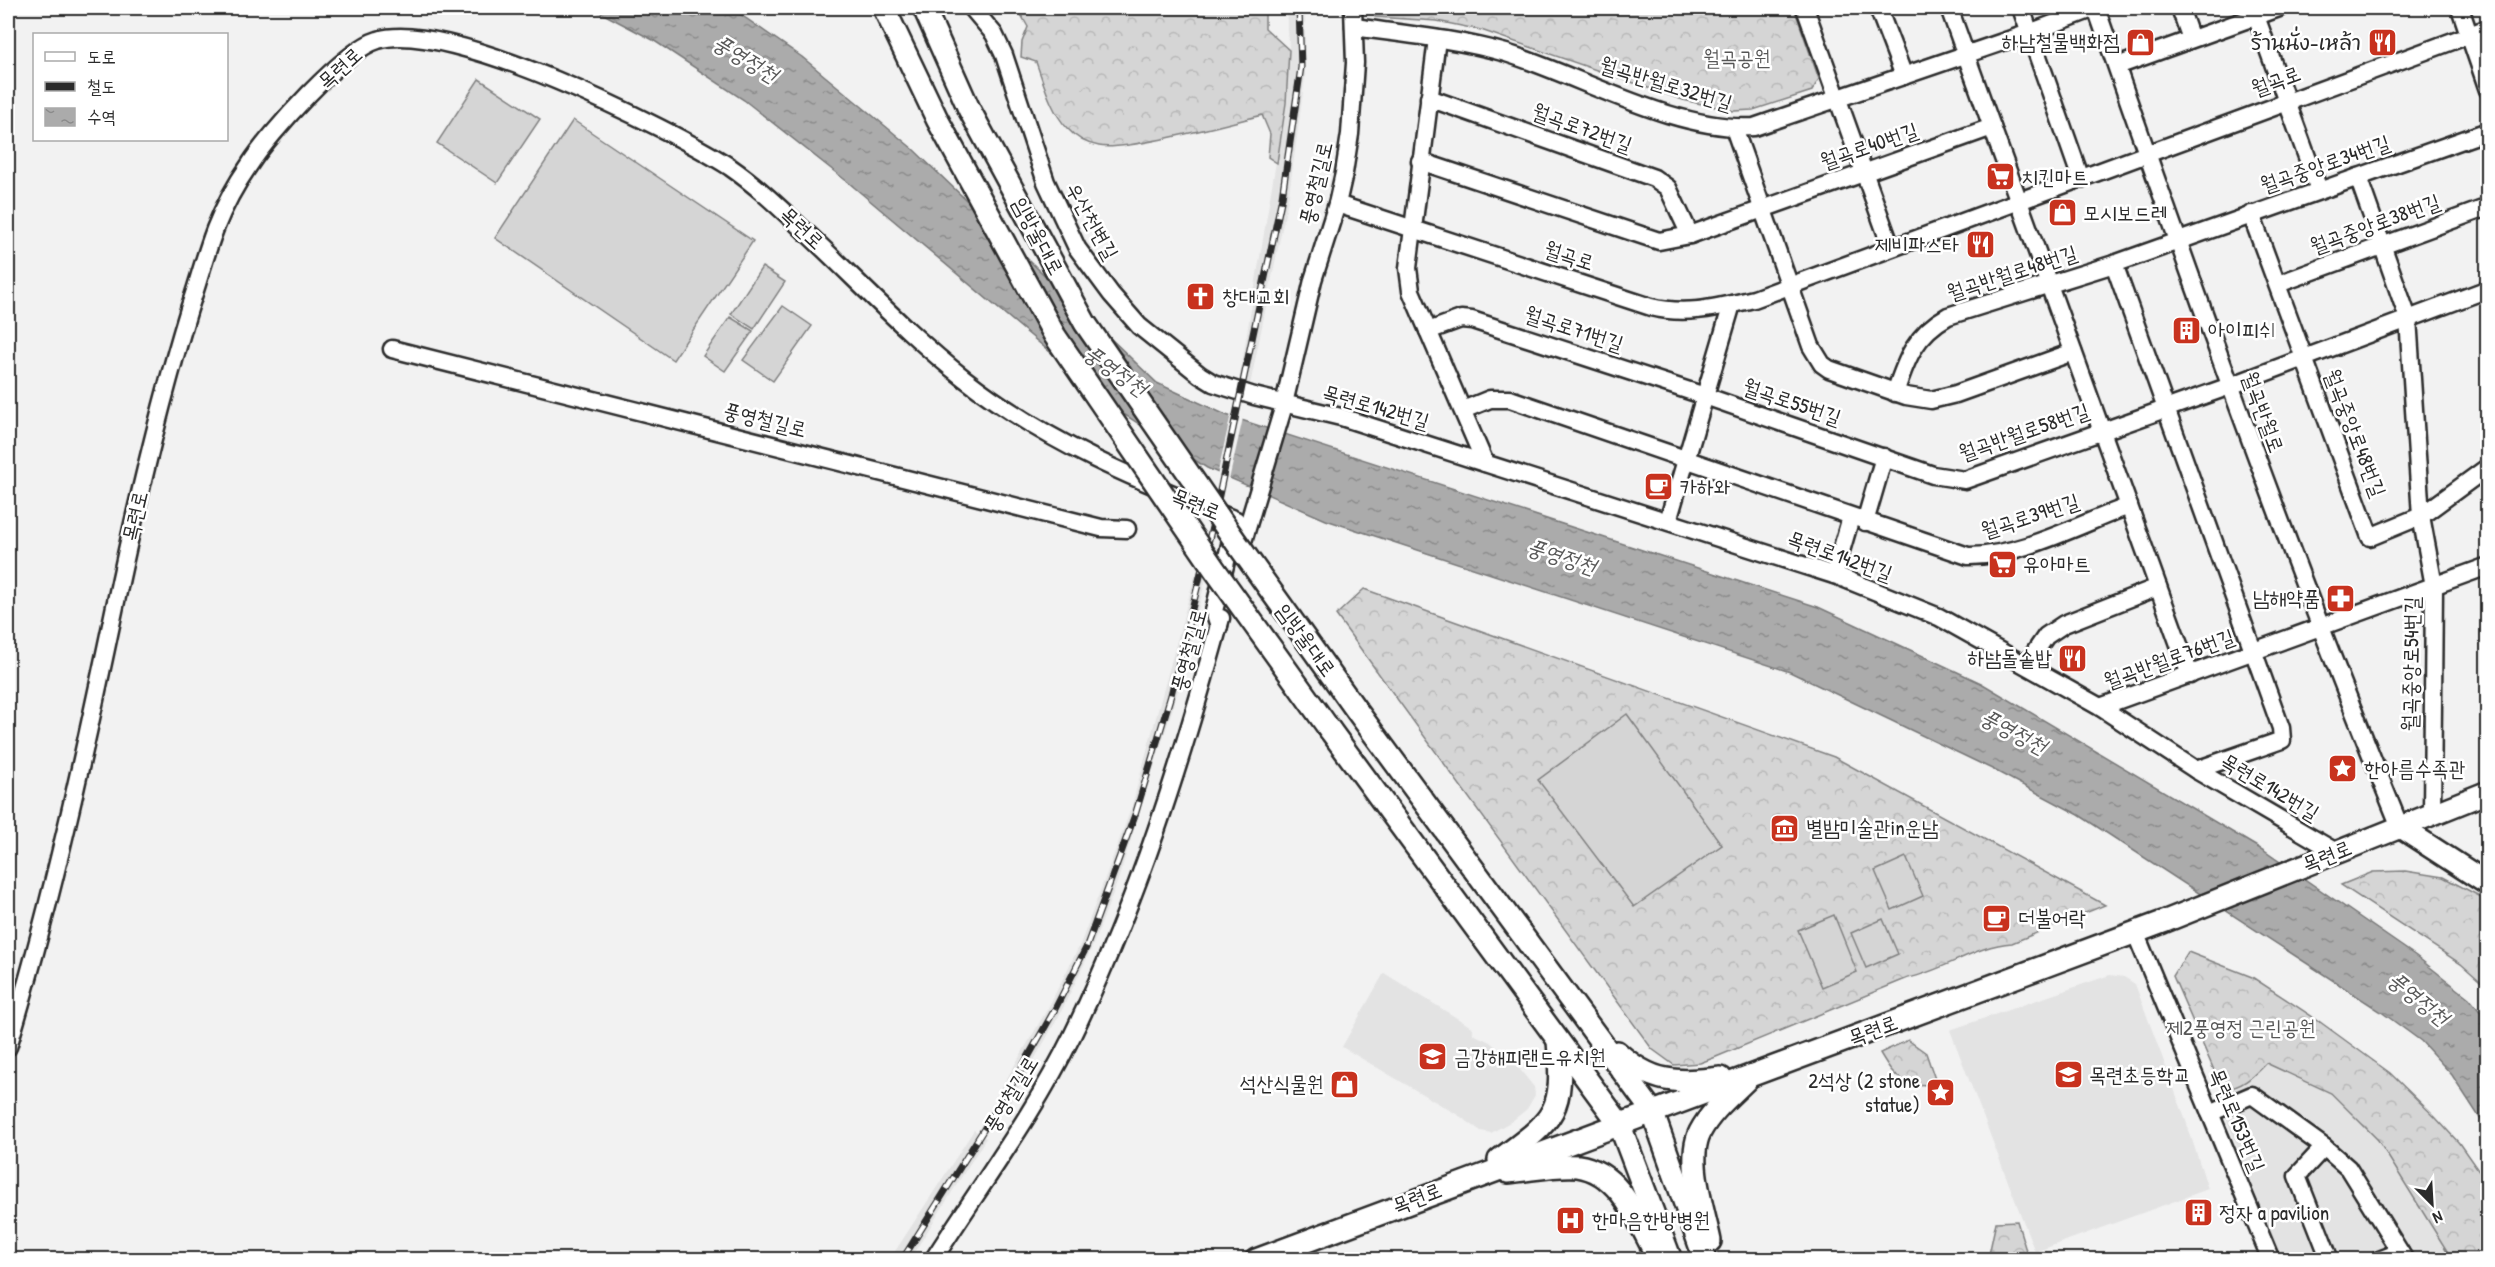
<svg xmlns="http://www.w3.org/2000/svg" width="2495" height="1267" font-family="'Patrick Hand','Poor Story','Playpen Sans Thai',sans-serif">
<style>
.built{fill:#e3e3e3}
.forest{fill:url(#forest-crowns);stroke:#808080;stroke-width:1.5}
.garden{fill:#d5d5d5;stroke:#808080;stroke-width:1.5}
.water{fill:url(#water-ripples);stroke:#787878;stroke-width:1.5}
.pier{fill:#f2f2f2}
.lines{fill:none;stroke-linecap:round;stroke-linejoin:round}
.minor-casing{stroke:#2b2b2b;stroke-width:21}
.major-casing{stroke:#2b2b2b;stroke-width:26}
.minor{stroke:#fff;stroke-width:16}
.major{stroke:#fff;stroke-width:21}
.rail-casing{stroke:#2b2b2b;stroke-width:7}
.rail{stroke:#fff;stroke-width:4.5;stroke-dasharray:14;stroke-linecap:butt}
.major-bridge-casing{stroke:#2b2b2b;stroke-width:26;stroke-linecap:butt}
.major-bridge{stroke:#fff;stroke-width:21}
.labels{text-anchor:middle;stroke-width:5;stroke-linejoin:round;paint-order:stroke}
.poi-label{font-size:21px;fill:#2b2b2b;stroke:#fff;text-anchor:start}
.park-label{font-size:21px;fill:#565656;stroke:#fff}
.street-label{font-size:21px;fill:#2b2b2b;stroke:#fff}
.water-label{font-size:22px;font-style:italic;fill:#585858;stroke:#fff}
</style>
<defs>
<pattern id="forest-crowns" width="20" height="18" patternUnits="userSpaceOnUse" patternTransform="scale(1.5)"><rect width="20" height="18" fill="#d5d5d5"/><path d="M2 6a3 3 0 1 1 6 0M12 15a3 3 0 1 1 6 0" fill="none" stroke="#b7b7b7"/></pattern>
<pattern id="water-ripples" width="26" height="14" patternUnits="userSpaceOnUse" patternTransform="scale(1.5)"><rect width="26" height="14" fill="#ababab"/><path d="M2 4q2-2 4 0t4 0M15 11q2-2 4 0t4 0" fill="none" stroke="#8b8b8b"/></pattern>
</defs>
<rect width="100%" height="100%" fill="#f2f2f2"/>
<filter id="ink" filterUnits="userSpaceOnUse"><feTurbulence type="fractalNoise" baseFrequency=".0167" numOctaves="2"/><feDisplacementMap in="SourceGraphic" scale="12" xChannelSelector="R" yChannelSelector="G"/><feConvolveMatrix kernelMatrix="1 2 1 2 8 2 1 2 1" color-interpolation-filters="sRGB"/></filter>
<g filter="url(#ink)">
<g class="built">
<path d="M 1287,8 L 1305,8 L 1305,77 L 1289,194 L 1250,385 L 1239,381 L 1286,103 L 1289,50 Z"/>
<path d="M 1195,575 L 1206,578 L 1176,698 L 1117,883 L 1091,950 L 1060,1014 L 1008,1106 L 995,1099 L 1048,1008 L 1080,945 L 1131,809 Z"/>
<path d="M 1384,973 L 1473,1028 L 1473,1034 L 1490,1042 L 1518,1067 L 1534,1087 L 1535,1095 L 1527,1109 L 1512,1121 L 1491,1133 L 1481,1131 L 1458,1115 L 1342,1047 Z"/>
<path d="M 2110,975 L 2124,977 L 2135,984 L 2186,1121 L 2208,1189 L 2035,1252 L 1950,1030 Z"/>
<path d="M 2265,1063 L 2331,1093 L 2378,1140 L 2452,1259 L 2281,1259 L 2227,1121 L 2220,1084 L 2225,1089 L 2251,1079 Z"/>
<path d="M 974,1130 L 986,1138 L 910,1259 L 890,1259 Z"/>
</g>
<g class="forest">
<path d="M 987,8 L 1265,8 L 1265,28 L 1289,50 L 1286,103 L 1277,163 L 1268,157 L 1270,134 L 1262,115 C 1231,123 1124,152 1099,146 C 1087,144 1075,137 1067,128 C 1051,111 1044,84 1036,62 L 1021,57 L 1022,42 L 1028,27 L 1020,13 L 997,13 Z"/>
<path d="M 1374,8 L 1794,8 L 1819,79 L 1812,91 L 1753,110 L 1734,111 L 1683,100 L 1481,30 L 1437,21 L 1375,17 Z"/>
<path d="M 1364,589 L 1834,757 L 2105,905 L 2012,943 C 1976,945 1944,971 1908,978 L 1716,1057 L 1700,1063 L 1674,1065 L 1652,1049 L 1336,615 Z"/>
<path d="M 2405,871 L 2443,877 L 2487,900 L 2487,987 L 2461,964 L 2341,885 L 2373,872 Z"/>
<path d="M 2188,952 L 2252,977 L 2316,1019 L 2390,1073 L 2435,1117 L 2459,1143 L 2487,1183 L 2487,1259 L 2452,1259 L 2378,1140 L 2331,1093 L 2266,1063 C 2253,1076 2244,1087 2225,1089 L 2220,1084 L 2173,976 Z"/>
<path d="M 1908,1040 L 1926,1053 L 1937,1085 C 1903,1085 1897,1082 1880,1053 Z"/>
<path d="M 2017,1221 L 2027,1254 L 2024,1259 L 1988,1259 L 1996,1222 Z"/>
</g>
<g class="garden">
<path d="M 479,79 L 540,119 L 497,183 L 437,143 Z"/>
<path d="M 573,120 L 753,241 L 673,360 L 495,238 Z"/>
<path d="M 762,267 L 785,282 L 754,329 L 731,314 Z"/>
<path d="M 783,306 L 812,326 L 773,381 L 743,360 Z"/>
<path d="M 730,317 L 753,331 L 725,371 L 703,356 Z"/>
<path d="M 1627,714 L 1722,845 L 1634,907 L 1538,780 Z"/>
<path d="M 1906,857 L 1923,896 L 1892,910 L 1875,871 Z"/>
<path d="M 1834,915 L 1857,972 L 1822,987 L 1798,930 Z"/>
<path d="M 1883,919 L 1898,954 L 1866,968 L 1851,933 Z"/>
</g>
<path class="water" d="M 592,8 L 731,8 L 802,57 L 913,149 L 1157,383 L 1226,415 L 1818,607 L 1981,683 L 2264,851 L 2416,956 L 2469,998 L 2487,1020 L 2487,1129 L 2452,1075 L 2421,1041 L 2380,1011 L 2079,815 L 1992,769 L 1790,672 L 1326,520 L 1207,468 L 1125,415 L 849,183 L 744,100 L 653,40 Z"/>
<path class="pier" d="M 1231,414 L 1243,418 L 1229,480 L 1217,476 Z"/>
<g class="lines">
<defs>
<g id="minor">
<path d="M 972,8 L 994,34 L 1004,55 L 1046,182 L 1077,248 L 1111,294 L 1139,326 L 1200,375 L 1213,383 L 1254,396 L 1341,417 L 1840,577 L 1939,617 L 2100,707 L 2196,770 L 2336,852"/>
<path d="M 1805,8 L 1891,247"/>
<path d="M 1878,8 L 1904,76"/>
<path d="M 1949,8 L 2190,675"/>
<path d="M 2021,8 L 2081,179"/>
<path d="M 2096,8 C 2192,283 2290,557 2400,827"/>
<path d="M 2180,8 L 2191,39"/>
<path d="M 2253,8 L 2319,190"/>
<path d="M 2460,8 L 2488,90"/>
<path d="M 1354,27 C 1404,34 1457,39 1506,53 C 1581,76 1675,132 1754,127 L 2029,33 L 2095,8"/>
<path d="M 1437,39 L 1408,268 L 1411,291 L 1485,463"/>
<path d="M 2117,66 L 2279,8"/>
<path d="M 1429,98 L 1654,178 L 1668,188 L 1690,235"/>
<path d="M 1734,128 L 1811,346 L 1822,364 L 1829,369 L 1906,396 L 1931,400 L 1956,394 L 2073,352"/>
<path d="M 1420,161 L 1659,241 L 1690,235 L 1992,127"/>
<path d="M 2358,177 L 2408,318 L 2421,516 L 2434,586 L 2432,815"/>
<path d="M 1337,204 L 1651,307 C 1687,316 1719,307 1754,299 L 2488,28"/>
<path d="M 2251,214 L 2370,537 L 2421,516 L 2488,467"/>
<path d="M 2114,264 L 2281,728 L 2282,740 L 2196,770"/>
<path d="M 2278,284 L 2488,207"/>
<path d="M 1428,331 L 1461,319 L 1472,320 L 1705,396 L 1933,475 L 1965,480 L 2230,386 L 2488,289"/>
<path d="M 392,349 L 1101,528 L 1127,529"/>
<path d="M 1895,393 C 1906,360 1915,334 1948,316 L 2114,264 L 2488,131"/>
<path d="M 1463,410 L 1490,399 L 1510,399 L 1968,556 C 2020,557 2080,524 2129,506"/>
<path d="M 1668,521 L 1732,304"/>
<path d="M 1865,522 L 1884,457"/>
<path d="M 1239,555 L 1282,412 L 1313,280 L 1337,204 L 1344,173 L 1350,134 L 1355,63 L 1353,8"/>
<path d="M 1834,575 L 1851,517"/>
<path d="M 2026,665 L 2046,636 L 2064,624 L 2158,587"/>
<path d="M 2100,707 L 2488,566"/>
<path d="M 2135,932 L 2271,1260"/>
<path d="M 8,1047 C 52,902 84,754 115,606 C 136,506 159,407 189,309 C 198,283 205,255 215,229 C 224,206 236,184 250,164 C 270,133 344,50 378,40 C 447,18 667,127 730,167 C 759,187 784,212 810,236 C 861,284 910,336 965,379 C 1050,445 1137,480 1236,520 L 1214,611 L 1219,626"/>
<path d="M 2210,1113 L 2252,1095 L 2324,1147 L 2348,1168 L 2405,1260"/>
<path d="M 2324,1147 L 2297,1176 L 2330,1260"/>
<path d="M 1287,1247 L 1308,1260"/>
<path d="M 933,1260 C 980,1186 1034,1114 1072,1036 C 1138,900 1181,763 1221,618"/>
<path d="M 2379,1260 L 2400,1252"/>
</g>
<g id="major">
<path d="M 1357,711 L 1652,1111 L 1705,1260"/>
<path d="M 1330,730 L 1619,1123 L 1671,1260"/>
<path d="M 2400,827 L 2488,884"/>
<path d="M 1617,1052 C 1652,1084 1676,1083 1721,1078"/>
<path d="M 1499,1160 C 1556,1118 1564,1113 1558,1041"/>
<path d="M 1508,1172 C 1531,1170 1555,1164 1578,1166 C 1622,1172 1639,1225 1659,1260"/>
<path d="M 1710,1241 C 1704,1211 1686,1160 1700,1132 C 1711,1111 1731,1095 1747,1079"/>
<path d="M 1256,1260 L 2163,922 L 2488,792"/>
</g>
</defs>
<use href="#minor" class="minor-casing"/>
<use href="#major" class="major-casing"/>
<use href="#minor" class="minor"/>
<use href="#major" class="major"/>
<defs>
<path id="rail" d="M 902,1260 L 1019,1073 L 1054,1011 L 1086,948 L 1136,812 L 1171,695 L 1214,519 L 1282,197 L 1301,67 L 1299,8"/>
</defs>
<use href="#rail" class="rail-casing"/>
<use href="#rail" class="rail"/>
<defs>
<g id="major-bridge">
<path d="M 884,8 L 937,119 L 1055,336 L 1215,570 L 1330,730"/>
<path d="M 924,8 L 969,109 L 1085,323 L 1236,542 L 1357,711"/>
</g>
</defs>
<use href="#major-bridge" class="major-bridge-casing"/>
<use href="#major-bridge" class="major-bridge"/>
</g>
</g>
<defs>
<symbol id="shop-square" viewBox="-11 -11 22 22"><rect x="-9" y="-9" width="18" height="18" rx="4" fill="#c8321e" stroke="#fff"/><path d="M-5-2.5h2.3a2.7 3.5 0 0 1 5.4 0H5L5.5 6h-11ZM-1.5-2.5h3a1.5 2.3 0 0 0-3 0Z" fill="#fff"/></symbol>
<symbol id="restaurant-square" viewBox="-11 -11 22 22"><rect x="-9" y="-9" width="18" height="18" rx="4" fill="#c8321e" stroke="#fff"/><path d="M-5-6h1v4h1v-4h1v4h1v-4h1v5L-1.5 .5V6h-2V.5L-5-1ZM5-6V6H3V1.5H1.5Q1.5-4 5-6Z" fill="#fff"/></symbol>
<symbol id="supermarket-square" viewBox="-11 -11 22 22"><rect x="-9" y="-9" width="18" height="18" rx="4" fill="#c8321e" stroke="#fff"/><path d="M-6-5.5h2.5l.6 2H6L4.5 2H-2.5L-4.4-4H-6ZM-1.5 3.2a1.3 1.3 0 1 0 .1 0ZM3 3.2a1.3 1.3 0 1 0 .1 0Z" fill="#fff"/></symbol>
<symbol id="church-square" viewBox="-11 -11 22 22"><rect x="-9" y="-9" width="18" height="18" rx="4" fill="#c8321e" stroke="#fff"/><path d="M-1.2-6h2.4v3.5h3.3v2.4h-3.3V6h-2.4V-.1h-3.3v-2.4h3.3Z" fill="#fff"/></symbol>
<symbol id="building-square" viewBox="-11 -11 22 22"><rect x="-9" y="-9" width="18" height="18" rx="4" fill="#c8321e" stroke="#fff"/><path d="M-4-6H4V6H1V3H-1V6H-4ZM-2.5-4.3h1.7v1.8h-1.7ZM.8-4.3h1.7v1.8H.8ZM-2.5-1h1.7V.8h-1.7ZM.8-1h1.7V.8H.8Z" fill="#fff"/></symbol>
<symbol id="cafe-square" viewBox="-11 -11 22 22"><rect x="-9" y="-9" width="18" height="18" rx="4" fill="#c8321e" stroke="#fff"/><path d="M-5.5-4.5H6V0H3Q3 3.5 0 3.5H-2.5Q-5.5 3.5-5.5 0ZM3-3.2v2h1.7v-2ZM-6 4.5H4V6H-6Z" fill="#fff"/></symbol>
<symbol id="pharmacy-square" viewBox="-11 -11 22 22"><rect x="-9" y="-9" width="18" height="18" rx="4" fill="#c8321e" stroke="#fff"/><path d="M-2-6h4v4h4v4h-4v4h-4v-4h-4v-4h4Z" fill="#fff"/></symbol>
<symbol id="sight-square" viewBox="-11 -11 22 22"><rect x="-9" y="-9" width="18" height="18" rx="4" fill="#c8321e" stroke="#fff"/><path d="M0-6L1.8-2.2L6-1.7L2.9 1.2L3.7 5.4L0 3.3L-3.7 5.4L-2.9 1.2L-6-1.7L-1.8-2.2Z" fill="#fff"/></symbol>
<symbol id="museum-square" viewBox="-11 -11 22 22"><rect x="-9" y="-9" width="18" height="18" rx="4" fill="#c8321e" stroke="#fff"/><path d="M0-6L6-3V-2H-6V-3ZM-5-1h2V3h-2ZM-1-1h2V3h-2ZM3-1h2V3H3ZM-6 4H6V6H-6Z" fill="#fff"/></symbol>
<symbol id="school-square" viewBox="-11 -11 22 22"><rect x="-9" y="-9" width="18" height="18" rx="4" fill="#c8321e" stroke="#fff"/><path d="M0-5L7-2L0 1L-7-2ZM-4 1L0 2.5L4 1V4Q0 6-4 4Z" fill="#fff"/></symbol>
<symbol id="hospital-square" viewBox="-11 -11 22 22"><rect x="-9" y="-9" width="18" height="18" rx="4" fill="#c8321e" stroke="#fff"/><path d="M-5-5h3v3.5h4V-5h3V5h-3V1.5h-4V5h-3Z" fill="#fff"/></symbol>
</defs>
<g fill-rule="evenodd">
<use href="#shop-square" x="2124" y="26" width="33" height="33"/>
<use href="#restaurant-square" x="2366" y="26" width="33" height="33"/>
<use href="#supermarket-square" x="1984" y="160" width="33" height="33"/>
<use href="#shop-square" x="2046" y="196" width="33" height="33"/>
<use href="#restaurant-square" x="1964" y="228" width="33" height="33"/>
<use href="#church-square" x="1184" y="280" width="33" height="33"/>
<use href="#building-square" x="2170" y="314" width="33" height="33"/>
<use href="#cafe-square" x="1642" y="470" width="33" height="33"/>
<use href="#supermarket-square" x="1986" y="548" width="33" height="33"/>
<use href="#pharmacy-square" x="2324" y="582" width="33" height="33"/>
<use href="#restaurant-square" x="2056" y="642" width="33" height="33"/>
<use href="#sight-square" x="2326" y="752" width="33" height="33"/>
<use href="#museum-square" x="1768" y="812" width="33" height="33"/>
<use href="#cafe-square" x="1980" y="902" width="33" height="33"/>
<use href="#school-square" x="1416" y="1040" width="33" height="33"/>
<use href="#school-square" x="2052" y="1058" width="33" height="33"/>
<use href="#shop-square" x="1328" y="1068" width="33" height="33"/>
<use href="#sight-square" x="1924" y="1076" width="33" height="33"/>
<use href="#building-square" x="2182" y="1196" width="33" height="33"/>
<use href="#hospital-square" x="1554" y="1204" width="33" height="33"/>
</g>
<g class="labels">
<g class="poi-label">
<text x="2120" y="49" text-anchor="end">하남철물백화점</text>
<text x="2361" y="50" text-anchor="end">ร้านนั่ง-เหล้า</text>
<text x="2021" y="184">치킨마트</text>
<text x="2083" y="220">모시보드레</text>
<text x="1959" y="252" text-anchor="end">제비파스타</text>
<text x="1222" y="304">창대교회</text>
<text x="2208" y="337">아이피쉬</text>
<text x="1680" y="494">카하와</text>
<text x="2023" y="571">유아마트</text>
<text x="2320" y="605" text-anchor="end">남해약품</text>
<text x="2052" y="665" text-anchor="end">하남돌솥밥</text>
<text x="2364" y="776">한아름수족관</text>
<text x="1806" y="835">별밤미술관in운남</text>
<text x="2018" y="925">더불어락</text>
<text x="1454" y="1064">금강해피랜드유치원</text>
<text x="2089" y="1082">목련초등학교</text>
<text x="1920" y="1088" text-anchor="end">2석상 (2 stone<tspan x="1920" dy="24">statue)</tspan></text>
<text x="1324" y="1091" text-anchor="end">석산식물원</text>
<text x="2219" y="1220">정자 a pavilion</text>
<text x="1592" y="1227">한마음한방병원</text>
</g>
<g class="park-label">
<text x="1737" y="65">월곡공원</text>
<text x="2241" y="1035">제2풍영정 근린공원</text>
</g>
<g class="street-label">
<text transform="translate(340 68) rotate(-42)" y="7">목련로</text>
<text transform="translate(2276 81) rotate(-20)" y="7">월곡로</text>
<text transform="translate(1666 84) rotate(17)" y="7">월곡반월로32번길</text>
<text transform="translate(1582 128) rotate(20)" y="7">월곡로72번길</text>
<text transform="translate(1869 146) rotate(-19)" y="7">월곡로40번길</text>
<text transform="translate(2325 164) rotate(-19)" y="7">월곡중앙로34번길</text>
<text transform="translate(1316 183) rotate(-77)" y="7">풍영철길로</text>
<text transform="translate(1092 221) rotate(61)" y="7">우산천변길</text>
<text transform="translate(2375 224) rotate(-20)" y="7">월곡중앙로38번길</text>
<text transform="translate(802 228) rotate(43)" y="7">목련로</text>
<text transform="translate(1038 236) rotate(62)" y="7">임방울대로</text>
<text transform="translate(1569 256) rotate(18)" y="7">월곡로</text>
<text transform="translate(2012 273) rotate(-18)" y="7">월곡반월로48번길</text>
<text transform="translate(1574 329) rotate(18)" y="7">월곡로71번길</text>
<text transform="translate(1792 402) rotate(19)" y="7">월곡로55번길</text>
<text transform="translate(1376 407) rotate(16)" y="7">목련로142번길</text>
<text transform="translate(2263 412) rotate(70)" y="7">월곡반월로</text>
<text transform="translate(765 420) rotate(14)" y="7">풍영철길로</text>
<text transform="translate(2024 432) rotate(-19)" y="7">월곡반월로58번길</text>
<text transform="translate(2355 433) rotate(69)" y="7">월곡중앙로48번길</text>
<text transform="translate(1196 504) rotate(22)" y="7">목련로</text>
<text transform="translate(135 516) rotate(-77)" y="7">목련로</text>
<text transform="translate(2030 516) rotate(-18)" y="7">월곡로39번길</text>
<text transform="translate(1840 556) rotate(20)" y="7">목련로142번길</text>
<text transform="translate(1306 640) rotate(54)" y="7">임방울대로</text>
<text transform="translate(1189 650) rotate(-75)" y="7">풍영철길로</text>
<text transform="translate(2169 659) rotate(-20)" y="7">월곡반월로76번길</text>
<text transform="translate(2411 664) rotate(-89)" y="7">월곡중앙로54번길</text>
<text transform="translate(2270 787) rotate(31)" y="7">목련로142번길</text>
<text transform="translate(2327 856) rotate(-22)" y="7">목련로</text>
<text transform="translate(1873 1030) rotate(-20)" y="7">목련로</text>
<text transform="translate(1011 1094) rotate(-59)" y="7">풍영철길로</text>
<text transform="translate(2237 1120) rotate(67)" y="7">목련로153번길</text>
<text transform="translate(1417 1198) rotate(-21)" y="7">목련로</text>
</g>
<g class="water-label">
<text transform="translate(746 58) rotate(31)" y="8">풍영정천</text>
<text transform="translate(1116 370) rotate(35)" y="8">풍영정천</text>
<text transform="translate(1562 556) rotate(18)" y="8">풍영정천</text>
<text transform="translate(2014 731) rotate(28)" y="8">풍영정천</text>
<text transform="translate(2419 998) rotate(39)" y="8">풍영정천</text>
</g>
</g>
<rect width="2495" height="1267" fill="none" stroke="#fff" stroke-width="30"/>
<rect x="15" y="15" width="2465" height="1237" fill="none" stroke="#2b2b2b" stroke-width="2" filter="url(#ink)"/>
<rect x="33" y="33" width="195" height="108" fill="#ffffff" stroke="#aaaaaa" stroke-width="1.5"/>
<rect x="45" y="52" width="30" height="9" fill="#ffffff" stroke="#aaaaaa" stroke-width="1.5"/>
<text x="87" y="63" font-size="18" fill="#2b2b2b">도로</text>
<rect x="45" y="82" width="30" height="9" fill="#2b2b2b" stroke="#aaaaaa" stroke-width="1.5"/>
<text x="87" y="93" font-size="18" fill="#2b2b2b">철도</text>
<rect x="45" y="108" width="30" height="18" fill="url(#water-ripples)" stroke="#aaaaaa" stroke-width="1.5"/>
<text x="87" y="123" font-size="18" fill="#2b2b2b">수역</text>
<g transform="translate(2432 1204) rotate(156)" stroke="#ffffff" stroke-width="4.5" paint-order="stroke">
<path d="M0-4.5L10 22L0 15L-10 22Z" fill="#2b2b2b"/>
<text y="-9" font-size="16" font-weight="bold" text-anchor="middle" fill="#2b2b2b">N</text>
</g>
</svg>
